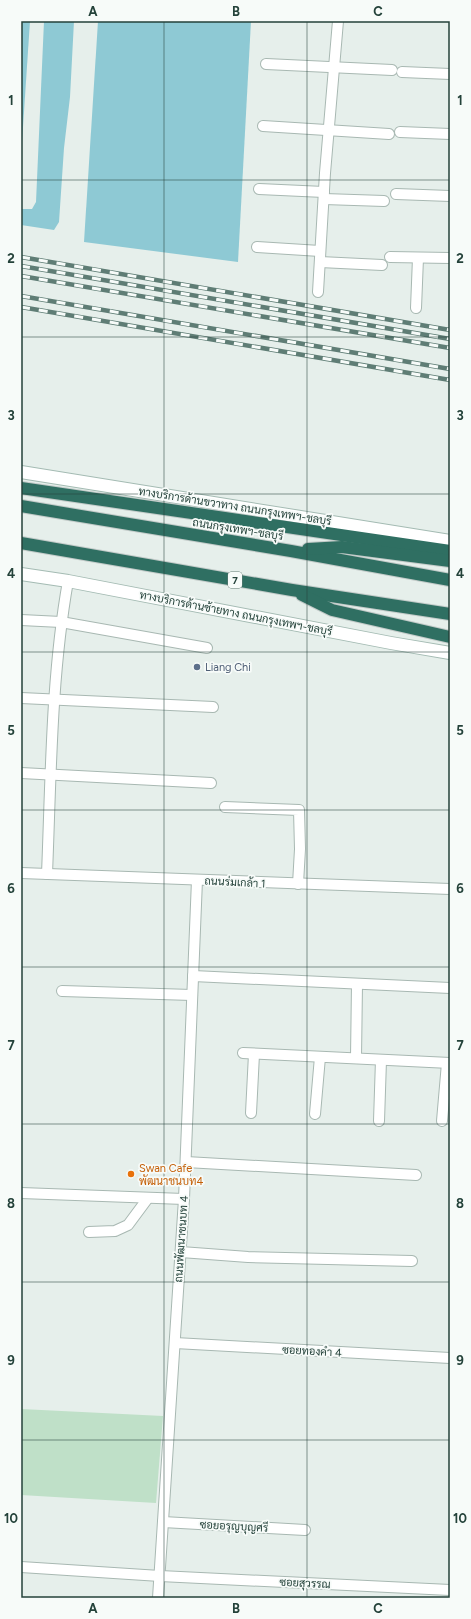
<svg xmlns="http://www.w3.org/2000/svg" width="471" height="1619" font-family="Figtree,Sarabun,sans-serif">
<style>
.green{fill:#bfe0c8}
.water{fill:#8ec9d4}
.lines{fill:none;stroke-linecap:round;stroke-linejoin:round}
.street-casing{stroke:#a8b8b2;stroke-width:12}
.secondary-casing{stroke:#a4bbb3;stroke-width:14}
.highway-casing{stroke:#c2cac8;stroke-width:14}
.street{stroke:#fff;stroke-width:10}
.secondary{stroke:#fff;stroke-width:12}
.highway{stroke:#2f6f62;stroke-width:12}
.rail-casing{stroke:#5f7d75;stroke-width:4.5}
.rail{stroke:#f7fbf9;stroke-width:3;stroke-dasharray:9;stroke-linecap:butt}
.grid{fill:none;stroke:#24423a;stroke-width:1;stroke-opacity:0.55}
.service-dot{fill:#5c6f8a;stroke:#f7fbf9;stroke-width:1.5}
.food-dot{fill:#e8710a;stroke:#f7fbf9;stroke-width:1.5}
.labels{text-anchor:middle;stroke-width:3.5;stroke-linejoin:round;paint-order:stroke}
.shield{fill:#f7fbf9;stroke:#637a73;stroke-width:1}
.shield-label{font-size:10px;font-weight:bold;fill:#24423a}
.street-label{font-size:11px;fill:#24423a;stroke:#f7fbf9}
.service-label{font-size:11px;fill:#4e5e75;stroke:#f7fbf9;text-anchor:start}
.food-label{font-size:11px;fill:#c56008;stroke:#f7fbf9;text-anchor:start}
.neatline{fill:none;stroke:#24423a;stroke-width:1.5}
.grid-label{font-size:13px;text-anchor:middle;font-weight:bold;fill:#24423a}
</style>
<rect width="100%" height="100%" fill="#e6efeb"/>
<path class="green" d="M 21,1409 L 163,1416 L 156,1503 L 21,1495 Z"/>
<g class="water">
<path d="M 21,21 L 30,21 L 21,157 Z"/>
<path d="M 44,21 L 74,21 L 70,97 L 64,148 L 59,222 L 54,230 L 21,225 L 21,209 L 32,209 L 36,202 Z"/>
<path d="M 98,21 L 251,21 L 238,262 L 84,242 Z"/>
</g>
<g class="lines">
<defs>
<g id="street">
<path d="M 266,64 L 392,70"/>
<path d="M 402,72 L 450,74"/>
<path d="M 263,126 L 389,134"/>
<path d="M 400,132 L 450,134"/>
<path d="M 259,189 L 324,192"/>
<path d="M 396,194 L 450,196"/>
<path d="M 324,199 L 384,201"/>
<path d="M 257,247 L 320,251"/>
<path d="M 390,257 L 450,258"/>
<path d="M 320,262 L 382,265"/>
<path d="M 318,292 L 325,173 L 338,21"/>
<path d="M 416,308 L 418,258"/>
<path d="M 21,620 L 61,622 L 207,648"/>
<path d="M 21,698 L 213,707"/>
<path d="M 21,773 L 211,783"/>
<path d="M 225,807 L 299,810 L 300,849 L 298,884"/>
<path d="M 21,873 L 450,889"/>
<path d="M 47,874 C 51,776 51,677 68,581"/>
<path d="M 193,976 L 450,988"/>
<path d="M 62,991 L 192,995"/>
<path d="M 243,1053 L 450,1063"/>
<path d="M 356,1058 L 357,984"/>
<path d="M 251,1113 L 254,1054"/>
<path d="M 315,1114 L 320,1057"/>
<path d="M 379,1121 L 381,1060"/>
<path d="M 442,1121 L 447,1063"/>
<path d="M 186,1162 L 416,1175"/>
<path d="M 21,1193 L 184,1199"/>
<path d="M 89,1232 L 115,1231 L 128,1225 L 148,1198"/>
<path d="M 181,1252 L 248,1257 L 412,1261"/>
<path d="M 175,1343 L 450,1358"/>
<path d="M 163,1522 L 305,1530"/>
<path d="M 21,1567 L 160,1576 L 450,1590"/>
<path d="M 158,1598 L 184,1199 L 197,880"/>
</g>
<g id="secondary">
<path d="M 21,472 L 450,541"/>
<path d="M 21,574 L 68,581 L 391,643 L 450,653"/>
</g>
<g id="highway">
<path d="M 21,488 L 450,551"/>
<path d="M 21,506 L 291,551 L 450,580"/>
<path d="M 21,543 L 292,590 L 450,614"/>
<path d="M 308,549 L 342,547 L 450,561"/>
<path d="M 302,595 L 332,610 L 450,637"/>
</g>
</defs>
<use href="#street" class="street-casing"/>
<use href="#secondary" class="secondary-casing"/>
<use href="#highway" class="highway-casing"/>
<use href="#street" class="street"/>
<use href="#secondary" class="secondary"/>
<use href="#highway" class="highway"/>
<defs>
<g id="rail">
<path d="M 21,257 L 450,330"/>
<path d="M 21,266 L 450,339"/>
<path d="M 21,276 L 450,348"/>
<path d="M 21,296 L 450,369"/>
<path d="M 21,307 L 450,380"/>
</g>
</defs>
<use href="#rail" class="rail-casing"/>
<use href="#rail" class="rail"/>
</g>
<path class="grid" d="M 164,21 L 164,1598M 307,21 L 307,1598M 21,180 L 450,180M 21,337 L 450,337M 21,494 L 450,494M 21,652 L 450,652M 21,810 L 450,810M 21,967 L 450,967M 21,1124 L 450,1124M 21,1282 L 450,1282M 21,1440 L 450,1440"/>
<circle class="service-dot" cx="197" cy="667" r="4"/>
<circle class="food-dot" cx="131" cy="1174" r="4"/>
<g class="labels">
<rect class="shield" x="228" y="572" width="14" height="16" rx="3"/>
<g class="shield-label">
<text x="235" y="584">7</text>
</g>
<g class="street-label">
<text transform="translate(235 506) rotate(9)" y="4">ทางบริการด้านขวาทาง ถนนกรุงเทพฯ-ชลบุรี</text>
<text transform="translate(238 529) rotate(9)" y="4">ถนนกรุงเทพฯ-ชลบุรี</text>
<text transform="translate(236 613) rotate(11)" y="4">ทางบริการด้านซ้ายทาง ถนนกรุงเทพฯ-ชลบุรี</text>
<text transform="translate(235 882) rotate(3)" y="4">ถนนร่มเกล้า 1</text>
<text transform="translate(181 1239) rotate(-86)" y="4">ถนนพัฒนาชนบท 4</text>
<text transform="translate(312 1351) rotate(3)" y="4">ซอยทองคำ 4</text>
<text transform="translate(234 1526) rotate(3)" y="4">ซอยอรุญบุญศรี</text>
<text transform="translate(305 1583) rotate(3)" y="4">ซอยสุวรรณ</text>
</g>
<g class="service-label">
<text x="205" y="671">Liang Chi</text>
</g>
<g class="food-label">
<text x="139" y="1172">Swan Cafe<tspan x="139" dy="13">พัฒนาชนบท4</tspan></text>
</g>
</g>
<rect width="471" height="1619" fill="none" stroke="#f7fbf9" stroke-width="44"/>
<rect x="22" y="22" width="427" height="1575" class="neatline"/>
<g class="grid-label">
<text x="93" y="16">A</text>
<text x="236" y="16">B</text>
<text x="378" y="16">C</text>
<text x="11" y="105">1</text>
<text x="460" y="105">1</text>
<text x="11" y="263">2</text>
<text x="460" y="263">2</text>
<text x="11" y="420">3</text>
<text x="460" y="420">3</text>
<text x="11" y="578">4</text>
<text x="460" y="578">4</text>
<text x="11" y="735">5</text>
<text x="460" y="735">5</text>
<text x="11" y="893">6</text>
<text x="460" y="893">6</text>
<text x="11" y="1050">7</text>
<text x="460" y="1050">7</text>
<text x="11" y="1208">8</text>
<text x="460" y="1208">8</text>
<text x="11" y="1365">9</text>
<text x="460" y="1365">9</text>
<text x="11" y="1523">10</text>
<text x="460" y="1523">10</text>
<text x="93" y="1613">A</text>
<text x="236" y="1613">B</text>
<text x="378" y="1613">C</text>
</g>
</svg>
